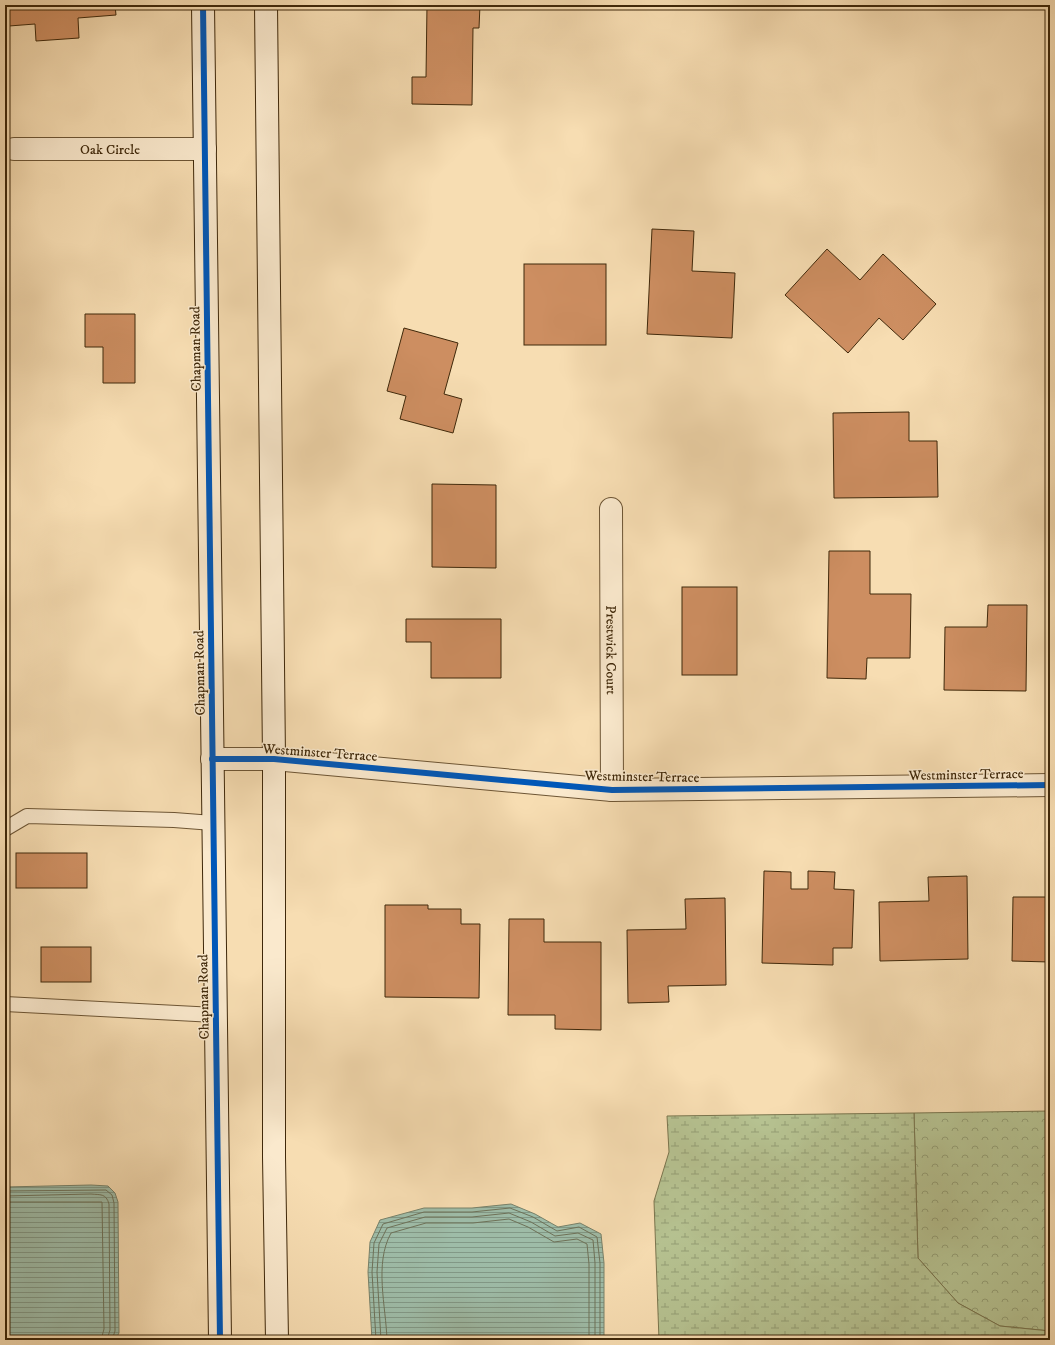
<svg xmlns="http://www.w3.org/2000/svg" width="1055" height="1345" font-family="'IM FELL DW Pica',serif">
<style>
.forest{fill:url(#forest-crowns);stroke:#7a754e}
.wetland{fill:url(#wetland-marsh);stroke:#7a754e}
.water{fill:url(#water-rules);stroke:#788169}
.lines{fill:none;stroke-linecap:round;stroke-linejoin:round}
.shore{stroke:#6e7259;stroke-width:1}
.building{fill:#cd8e61;stroke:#3f280a}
.lane-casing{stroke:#6d5534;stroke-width:16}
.street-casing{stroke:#6d5534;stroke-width:24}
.secondary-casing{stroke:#3f280a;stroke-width:24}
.lane{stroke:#fae9cd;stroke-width:14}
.street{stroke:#fae9cd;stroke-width:22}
.secondary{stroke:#fae9cd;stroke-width:22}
.cycleway-casing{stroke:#fae9cd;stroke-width:8}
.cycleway{stroke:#0057b8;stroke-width:6}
.labels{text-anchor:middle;stroke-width:3;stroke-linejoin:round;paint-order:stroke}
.street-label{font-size:14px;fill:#3f280a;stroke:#fae9cd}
</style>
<defs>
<pattern id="forest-crowns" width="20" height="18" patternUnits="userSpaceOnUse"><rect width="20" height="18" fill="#b6c291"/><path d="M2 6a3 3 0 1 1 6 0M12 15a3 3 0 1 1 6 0" fill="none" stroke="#959e75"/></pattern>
<pattern id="wetland-marsh" width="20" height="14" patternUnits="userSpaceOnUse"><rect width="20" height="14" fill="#b6c291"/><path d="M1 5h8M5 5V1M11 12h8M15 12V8" fill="none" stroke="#959e75"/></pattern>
<pattern id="water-rules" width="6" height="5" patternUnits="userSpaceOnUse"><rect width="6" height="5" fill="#9ebca8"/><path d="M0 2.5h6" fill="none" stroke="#829987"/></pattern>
</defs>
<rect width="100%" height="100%" fill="#f7ddb2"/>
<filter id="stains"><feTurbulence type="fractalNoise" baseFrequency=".005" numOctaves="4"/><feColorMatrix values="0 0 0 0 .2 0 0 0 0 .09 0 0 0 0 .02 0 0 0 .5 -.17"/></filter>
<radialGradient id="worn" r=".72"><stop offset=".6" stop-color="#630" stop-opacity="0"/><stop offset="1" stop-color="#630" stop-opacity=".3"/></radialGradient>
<path class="forest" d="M 1050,1111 L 1050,1331 L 1000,1326 L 958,1303 L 918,1258 L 914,1113 Z"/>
<path class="wetland" d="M 914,1113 L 918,1258 L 958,1303 L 1000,1326 L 1050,1331 L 1050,1340 L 659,1340 L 654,1201 L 669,1152 L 667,1116 Z"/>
<g class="water">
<path d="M 91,1185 L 108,1186 L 115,1193 L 118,1202 L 119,1333 L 115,1340 L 5,1340 L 5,1187 Z"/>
<path d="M 511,1204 L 535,1214 L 558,1227 L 580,1223 L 601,1234 L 604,1263 L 604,1340 L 372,1340 L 368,1272 L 370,1242 L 380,1220 L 424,1208 L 472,1208 Z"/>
</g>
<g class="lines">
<g class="shore">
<path d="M 5,1191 L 106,1190 L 112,1195 L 114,1203 L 115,1331 L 112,1340"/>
<path d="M 5,1196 L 91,1194 C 100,1195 106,1193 109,1204 L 110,1330 L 107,1340"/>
<path d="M 5,1202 L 102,1202 L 104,1329 L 101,1340"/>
<path d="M 376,1340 L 372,1272 L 374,1243 L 383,1224 L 424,1212 L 472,1212 L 510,1208 L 533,1217 L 557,1231 L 579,1227 L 597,1237 L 600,1263 L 600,1340"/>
<path d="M 381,1340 L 377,1272 L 379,1244 L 387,1228 L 425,1217 L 472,1217 L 509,1213 L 531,1222 L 555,1236 L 578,1233 L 593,1240 L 595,1263 L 595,1340"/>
<path d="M 387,1340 C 386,1306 374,1264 391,1233 L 426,1223 L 473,1223 L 509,1219 L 528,1227 L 554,1242 L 577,1239 L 587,1244 L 589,1264 L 589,1340"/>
</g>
</g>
<g class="building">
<path d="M 8,5 L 115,5 L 116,15 L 78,18 L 79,38 L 36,41 L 35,24 L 9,26 Z"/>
<path d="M 427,5 L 480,5 L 479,28 L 473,28 L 472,105 L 412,104 L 412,77 L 426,77 Z"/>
<path d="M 652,229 L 694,231 L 692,271 L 735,273 L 732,338 L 647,334 Z"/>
<path d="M 827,249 L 860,280 L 883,254 L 936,304 L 903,340 L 879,318 L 848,353 L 785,295 Z"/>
<rect x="524" y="264" width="82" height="81"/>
<path d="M 85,314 L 135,314 L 135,383 L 103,383 L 103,347 L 85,347 Z"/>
<path d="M 404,328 L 458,343 L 444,394 L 462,399 L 453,433 L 400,419 L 406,396 L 387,391 Z"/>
<path d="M 909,412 L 909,441 L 937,441 L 938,497 L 834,498 L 833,413 Z"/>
<path d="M 432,484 L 496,485 L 496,568 L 432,567 Z"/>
<path d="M 829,551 L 870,551 L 870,594 L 911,594 L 910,658 L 867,658 L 866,679 L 827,678 Z"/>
<rect x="682" y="587" width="55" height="88"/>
<path d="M 988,605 L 1027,605 L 1026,691 L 944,690 L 945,627 L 987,627 Z"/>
<path d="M 406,619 L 501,619 L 501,678 L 431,678 L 431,642 L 406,642 Z"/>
<rect x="16" y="853" width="71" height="35"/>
<path d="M 764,871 L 791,872 L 791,889 L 808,889 L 808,871 L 835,872 L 834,889 L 854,890 L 852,948 L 833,948 L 833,965 L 762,963 Z"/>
<path d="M 967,876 L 968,959 L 880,961 L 879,902 L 929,901 L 928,877 Z"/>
<path d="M 1013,897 L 1050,897 L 1050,962 L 1012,961 Z"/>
<path d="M 725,898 L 726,985 L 668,986 L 669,1002 L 628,1003 L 627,930 L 686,929 L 685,899 Z"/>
<path d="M 385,905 L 428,905 L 428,909 L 461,909 L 461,924 L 480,924 L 479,998 L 385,997 Z"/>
<path d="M 509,919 L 544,919 L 544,942 L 601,942 L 601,1030 L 555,1029 L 555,1015 L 508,1015 Z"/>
<rect x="41" y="947" width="50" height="35"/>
</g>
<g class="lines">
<defs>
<g id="lane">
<path d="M 5,829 L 27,816 L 174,820 L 213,823"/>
<path d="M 5,1004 L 215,1015"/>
</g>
<g id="street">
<path id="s1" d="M 14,149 L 205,149"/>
<path id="s2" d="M 611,509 L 612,790"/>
<path d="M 212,759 L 274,759 L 612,790 L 1050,785"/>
</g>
<g id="secondary">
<path d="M 203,5 L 220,1340"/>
<path d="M 266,5 L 274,759 L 274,1157 L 277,1340"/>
</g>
</defs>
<use href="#lane" class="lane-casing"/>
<use href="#street" class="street-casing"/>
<use href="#secondary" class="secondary-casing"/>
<use href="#lane" class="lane"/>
<use href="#street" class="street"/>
<use href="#secondary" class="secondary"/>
<defs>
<g id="cycleway">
<path d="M 203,5 L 220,1340"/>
<path d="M 212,759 L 274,759 L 612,790 L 1050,785"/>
</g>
</defs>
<use href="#cycleway" class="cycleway-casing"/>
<use href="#cycleway" class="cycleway"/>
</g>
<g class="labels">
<g class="street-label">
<text dy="5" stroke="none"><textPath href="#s1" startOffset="96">Oak Circle</textPath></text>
<text transform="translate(195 349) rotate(-91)" y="5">Chapman Road</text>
<text dy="5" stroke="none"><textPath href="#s2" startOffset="141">Prestwick Court</textPath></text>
<text transform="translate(199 673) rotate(-91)" y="5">Chapman Road</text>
<text transform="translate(320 752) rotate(4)" y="5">Westminster Terrace</text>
<text transform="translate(966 774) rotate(-1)" y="5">Westminster Terrace</text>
<text transform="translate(642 776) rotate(1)" y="5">Westminster Terrace</text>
<text transform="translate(203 997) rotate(-91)" y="5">Chapman Road</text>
</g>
</g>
<rect width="1055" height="1345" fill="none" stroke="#f7ddb2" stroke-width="20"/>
<rect x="6" y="6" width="1043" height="1333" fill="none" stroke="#3f280a" stroke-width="2"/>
<rect x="10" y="10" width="1035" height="1325" fill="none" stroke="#3f280a"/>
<rect width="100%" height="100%" filter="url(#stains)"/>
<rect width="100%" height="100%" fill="url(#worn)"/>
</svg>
